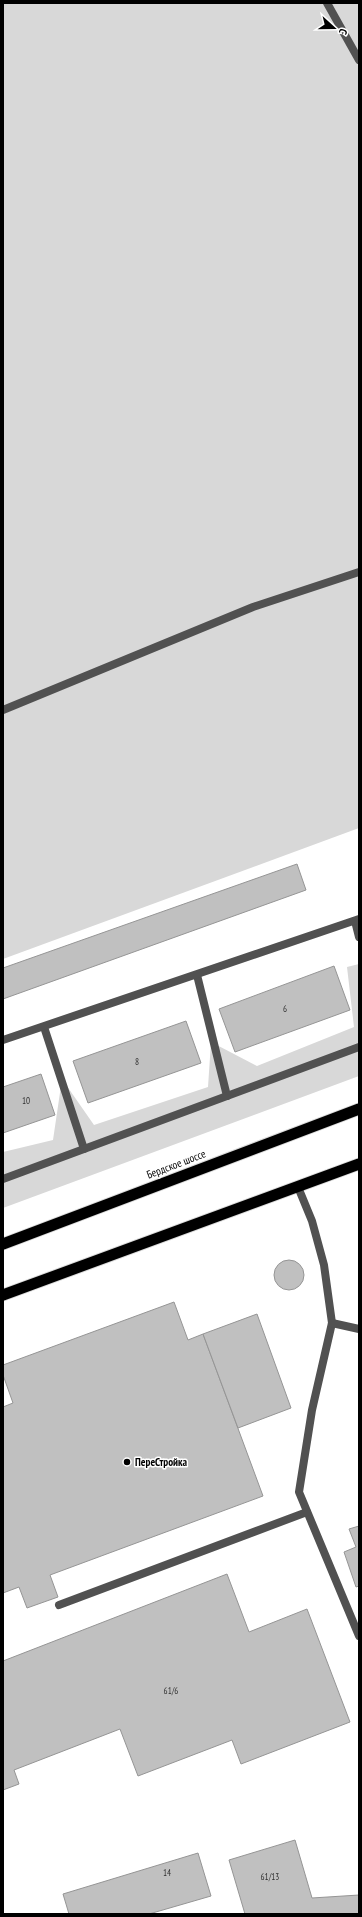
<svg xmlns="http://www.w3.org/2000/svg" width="362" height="1917" font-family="'PT Sans Narrow',sans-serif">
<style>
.green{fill:#d8d8d8}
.building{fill:#c0c0c0;stroke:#959595}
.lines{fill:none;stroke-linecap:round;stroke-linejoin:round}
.trunk-casing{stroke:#dbdbdb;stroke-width:13}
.service{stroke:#515151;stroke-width:8}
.minor{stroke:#515151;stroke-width:8}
.trunk{stroke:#000;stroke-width:11}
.poi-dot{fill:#000;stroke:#fff;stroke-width:1.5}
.labels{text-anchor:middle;stroke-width:3;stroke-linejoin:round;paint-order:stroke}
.number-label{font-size:9px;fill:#303030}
.street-label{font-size:11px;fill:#000;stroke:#fff}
.poi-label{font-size:11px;font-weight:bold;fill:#000;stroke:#fff;text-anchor:start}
</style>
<rect width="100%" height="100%" fill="#fff"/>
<g class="green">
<path d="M 3,3 L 359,3 L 359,828 L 3,959 Z"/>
<path d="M 359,964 L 359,1076 L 3,1208 L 3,1152 L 53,1140 L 62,1079 L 94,1125 L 208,1087 L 211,1042 L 257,1066 L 354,1027 L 347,967 Z"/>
</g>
<g class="building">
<path d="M 297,864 L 306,890 L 3,999 L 3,968 Z"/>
<path d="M 334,966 L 350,1010 L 235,1052 L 219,1009 Z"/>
<path d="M 186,1021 L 201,1063 L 88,1103 L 73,1061 Z"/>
<path d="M 41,1074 L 55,1115 L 3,1133 L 3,1087 Z"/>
<circle cx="289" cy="1275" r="15"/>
<path d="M 174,1302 L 188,1340 L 203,1334 L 263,1496 L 50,1575 L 58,1597 L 27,1608 L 19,1587 L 3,1593 L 3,1407 L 13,1403 L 3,1375 L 3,1365 Z"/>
<path d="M 257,1314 L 291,1408 L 238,1428 L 203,1334 Z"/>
<path d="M 359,1526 L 359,1586 L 356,1587 L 344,1552 L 356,1547 L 349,1529 Z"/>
<path d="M 227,1574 L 249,1632 L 307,1609 L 350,1722 L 241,1764 L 232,1740 L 138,1776 L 120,1729 L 14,1770 L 19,1784 L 3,1790 L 3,1661 Z"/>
<path d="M 295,1840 L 312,1898 L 359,1895 L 359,1914 L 245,1914 L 229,1860 Z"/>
<path d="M 198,1853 L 211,1896 L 149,1914 L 69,1914 L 63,1894 Z"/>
</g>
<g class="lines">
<defs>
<g id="trunk">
<path d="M 3,1244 L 359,1109"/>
<path d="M 3,1295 L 359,1164"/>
</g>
</defs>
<use href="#trunk" class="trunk-casing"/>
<g class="service">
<path d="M 3,710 L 253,607 L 359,572"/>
<path d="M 355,921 L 359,937"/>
<path d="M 197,975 L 227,1096"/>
<path d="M 44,1027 L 84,1149"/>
<path d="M 3,1040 L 359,919"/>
<path d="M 3,1179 L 359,1047"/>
<path d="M 298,1187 L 312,1221 L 324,1265 L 332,1323 L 312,1410 L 299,1492 L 359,1636"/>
<path d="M 332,1323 L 359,1329"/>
<path d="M 59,1605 L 307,1512"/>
</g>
<path class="minor" d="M 327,3 L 359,60"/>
<use href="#trunk" class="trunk"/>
</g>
<circle class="poi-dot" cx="127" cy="1462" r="4"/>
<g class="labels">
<g class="number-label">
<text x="285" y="1012">6</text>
<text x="137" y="1065">8</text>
<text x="26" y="1104">10</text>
<text x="171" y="1694">61/6</text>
<text x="167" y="1876">14</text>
<text x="270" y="1880">61/13</text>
</g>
<g class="street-label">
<text transform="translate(176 1164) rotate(-21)" y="4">Бердское шоссе</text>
</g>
<g class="poi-label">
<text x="135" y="1466">ПереСтройка</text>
</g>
</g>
<rect width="362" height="1917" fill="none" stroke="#000000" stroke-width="8"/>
<g transform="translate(334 28) rotate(111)" stroke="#ffffff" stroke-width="3" paint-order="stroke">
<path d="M0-3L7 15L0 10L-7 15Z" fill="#000000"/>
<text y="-6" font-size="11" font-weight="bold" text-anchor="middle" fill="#000000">С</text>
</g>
</svg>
